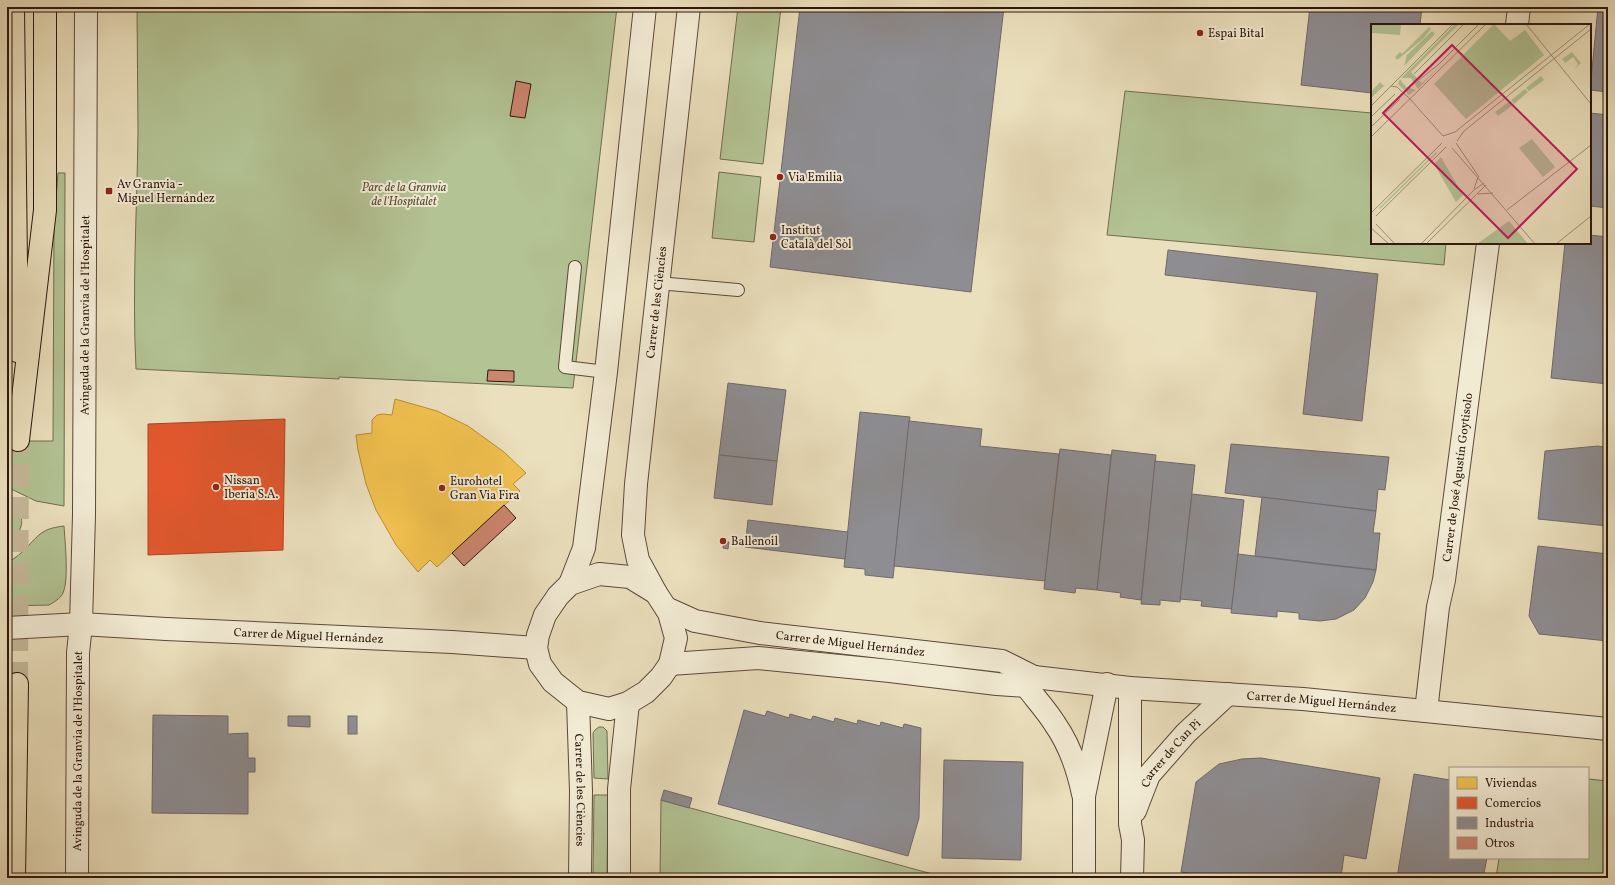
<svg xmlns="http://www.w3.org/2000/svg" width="1615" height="885" font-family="Vollkorn,serif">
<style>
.green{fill:#b3c394;stroke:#706c50}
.homes{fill:#f2c14e;stroke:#b78e3a}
.shops{fill:#e4572e;stroke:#ad4424}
.industry{fill:#8d8d92;stroke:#70696a}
.building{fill:#cc856e;stroke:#2c160d}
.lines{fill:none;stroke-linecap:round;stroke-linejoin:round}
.highway-tunnel{stroke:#c5b89a;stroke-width:22;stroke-dasharray:22 11;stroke-linecap:butt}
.lane-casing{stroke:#5c4839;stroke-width:14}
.street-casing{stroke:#5c4839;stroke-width:24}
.highway-casing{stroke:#2c160d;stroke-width:24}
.lane{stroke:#f2ebd4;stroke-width:12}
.street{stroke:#f2ebd4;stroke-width:22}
.highway{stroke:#ebe0bd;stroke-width:22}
.poi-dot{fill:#8f2418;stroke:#f2ebd4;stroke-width:1.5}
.labels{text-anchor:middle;stroke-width:4;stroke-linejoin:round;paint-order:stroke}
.poi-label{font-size:12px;fill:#2c160d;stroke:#f2ebd4;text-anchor:start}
.park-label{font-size:12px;font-style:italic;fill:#544a36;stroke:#f2ebd4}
.street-label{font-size:12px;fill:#2c160d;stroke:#f2ebd4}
.inset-road{fill:none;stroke:#9f8f77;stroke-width:1}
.view{fill:#c2185b;fill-opacity:0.15;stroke:#c2185b;stroke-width:2}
.inset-edge{fill:none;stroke:#2c160d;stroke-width:2}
</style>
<rect width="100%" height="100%" fill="#ebe0bd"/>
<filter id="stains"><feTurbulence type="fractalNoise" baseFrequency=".005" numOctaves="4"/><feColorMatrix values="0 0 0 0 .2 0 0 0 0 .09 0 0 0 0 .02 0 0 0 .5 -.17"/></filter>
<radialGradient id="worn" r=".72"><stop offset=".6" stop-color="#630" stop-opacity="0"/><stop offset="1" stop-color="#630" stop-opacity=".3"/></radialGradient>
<g class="green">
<path d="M 137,7 L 617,7 L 573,388 L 339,377 L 339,379 L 136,369 C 132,290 137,211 138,132 C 138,90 137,49 137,7 Z"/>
<path d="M 738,7 L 781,7 L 763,164 L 720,159 Z"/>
<path d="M 1125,91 L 1372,113 L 1372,243 L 1446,243 L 1444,265 L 1107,235 Z"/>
<path d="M 719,172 L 761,177 L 754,242 L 712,238 Z"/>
<path d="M 58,173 L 65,173 L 64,506 L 36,501 L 7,487 L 7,441 L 53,441 L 54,226 Z"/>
<path d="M 7,503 C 29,516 24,530 7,545 Z"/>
<path d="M 64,526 C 65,542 69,579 63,593 C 60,599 54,602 49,605 L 7,606 L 7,563 C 12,560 18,556 22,552 C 39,536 39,529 64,526 Z"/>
<path d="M 599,727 L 603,727 L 607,731 L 608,779 L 594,778 L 593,733 L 595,730 Z"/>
<path d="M 1588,779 L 1608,781 L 1608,878 L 1496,878 L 1499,858 L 1588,858 Z"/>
<path d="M 594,795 L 608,795 L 607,878 L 593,878 Z"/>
<path d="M 661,800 L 947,878 L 660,878 Z"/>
</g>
<path class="homes" d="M 395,399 L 437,411 L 468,426 L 504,452 L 526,473 L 513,484 L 520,491 L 437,567 L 430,560 L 418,572 L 396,545 L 376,510 L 366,484 L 358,450 L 356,435 L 372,433 L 372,420 L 377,415 L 383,414 L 392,415 Z"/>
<path class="shops" d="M 285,419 L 283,550 L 148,555 L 148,424 Z"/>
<g class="industry">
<path d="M 800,7 L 1004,7 L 971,292 L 770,267 Z"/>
<path d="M 1310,7 L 1422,7 L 1420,25 L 1372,25 L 1372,93 L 1301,85 Z"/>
<path d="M 1598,7 L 1608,7 L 1608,92 L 1590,90 Z"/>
<path d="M 1590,113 L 1608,115 L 1608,208 L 1590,206 Z"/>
<path d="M 1590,235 L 1608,237 L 1608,384 L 1551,378 L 1565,243 L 1590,243 Z"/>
<path d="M 1168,250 L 1378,274 L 1362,421 L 1303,414 L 1317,292 L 1165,275 Z"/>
<path d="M 728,383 L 786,390 L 777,461 L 719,455 Z"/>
<path d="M 860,412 L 910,417 L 893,578 L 865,575 L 865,569 L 844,567 Z"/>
<path d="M 909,421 L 982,429 L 980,446 L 1059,454 L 1045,581 L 894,566 Z"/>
<path d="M 1231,444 L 1389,457 L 1385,490 L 1378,489 L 1376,511 L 1225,493 Z"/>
<path d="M 1598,446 L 1608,448 L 1608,526 L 1538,519 L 1545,451 Z"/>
<path d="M 1060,449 L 1111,455 L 1097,590 L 1076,588 L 1075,593 L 1044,589 Z"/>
<path d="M 1112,450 L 1156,455 L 1141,600 L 1120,597 L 1121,593 L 1097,590 Z"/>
<path d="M 719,455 L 777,461 L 772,505 L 714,498 Z"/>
<path d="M 1155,461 L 1195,465 L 1180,602 L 1160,600 L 1160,605 L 1141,604 Z"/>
<path d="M 1192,494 L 1244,500 L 1232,609 L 1201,606 L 1202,601 L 1180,599 Z"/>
<path d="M 1262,497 L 1376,511 L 1373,533 L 1380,533 L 1376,570 L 1255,556 Z"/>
<path d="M 748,520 L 848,532 L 845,559 L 745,547 Z"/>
<path d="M 724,541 L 729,542 L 728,549 L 723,548 Z"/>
<path d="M 1538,546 L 1608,554 L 1608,641 L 1539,634 L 1529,616 Z"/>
<path d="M 1238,554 L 1327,565 L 1376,570 L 1373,582 L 1365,598 L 1354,610 L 1336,619 L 1320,621 L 1299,619 L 1299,613 L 1277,611 L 1277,617 L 1231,613 Z"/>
<path d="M 744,710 L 765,716 L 767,711 L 789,718 L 790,714 L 811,720 L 813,716 L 834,722 L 835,718 L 857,724 L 858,720 L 880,726 L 881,722 L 903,728 L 904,724 L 921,728 L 919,818 L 908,856 L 718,804 Z"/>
<path d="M 153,715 L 228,716 L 228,734 L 248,733 L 248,758 L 255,758 L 255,772 L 248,772 L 248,814 L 152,813 Z"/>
<path d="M 288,716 L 310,716 L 310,727 L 288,726 Z"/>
<rect x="348" y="716" width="9" height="18"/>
<path d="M 1261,758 L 1380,778 L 1366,859 L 1344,855 L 1341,878 L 1204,878 L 1202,875 L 1181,872 L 1196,782 L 1219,764 L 1242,759 Z"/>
<path d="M 944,760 L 1023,762 L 1021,860 L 942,858 Z"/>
<path d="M 1414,774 L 1450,780 L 1450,858 L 1487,858 L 1483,878 L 1397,878 Z"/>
<path d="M 664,790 L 692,798 L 689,808 L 661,800 Z"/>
</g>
<g class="building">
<path d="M 516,81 L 531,84 L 525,118 L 510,116 Z"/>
<path d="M 488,370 L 514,371 L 514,382 L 487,381 Z"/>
<path d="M 504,505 L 516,518 L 464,566 L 452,553 Z"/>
</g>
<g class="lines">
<path class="highway-tunnel" d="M 17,684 L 18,440"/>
<defs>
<g id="lane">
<path d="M 575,267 L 565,367 L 606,372"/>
<path d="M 658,283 L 738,290"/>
</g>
<g id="street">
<path d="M 1517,25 L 1519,7"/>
<path d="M 599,574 L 630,577 L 656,593 L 669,613 L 676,638 L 670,664 L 661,677 L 646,692 L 628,703 L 609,709 L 578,702 L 553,682 L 540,664 L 536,648 L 538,635 L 545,615 L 558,596 L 570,584 Z"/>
<path d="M 570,584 L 584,548 L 606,372 L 645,7"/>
<path id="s1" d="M 656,593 L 638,560 L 633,535 L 636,484 L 689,7"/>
<path id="s2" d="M 666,608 L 695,621 L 760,633 L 1002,661 L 1034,677 L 1130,688 L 1303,699 L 1608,729"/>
<path id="s3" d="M 7,628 L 81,624 L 166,629 L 452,642 L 536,648"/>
<path d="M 670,664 L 758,658 L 890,671 L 997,684 L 1026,686 L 1034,677"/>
<path d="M 1026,686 C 1036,699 1047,711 1055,724 C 1069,744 1078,770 1083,794"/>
<path d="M 1130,688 L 1130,824 L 1133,840 L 1132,878"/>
<path id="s4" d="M 578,702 L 581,791 L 580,878"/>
<path id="s5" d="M 1426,711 L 1438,607 L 1444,580 L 1488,243"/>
<path id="s6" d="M 1135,811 L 1149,775 L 1186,733 L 1228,694"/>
<path id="s7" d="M 77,878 L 78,653 L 81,624 L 84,515 L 86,7"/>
<path d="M 619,878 L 619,789 L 628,703"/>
<path d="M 1084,878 L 1084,796 L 1107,684"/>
</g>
<g id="highway">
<path d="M 13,7 L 17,351"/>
<path d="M 18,440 L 45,210 L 45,7"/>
<path d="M 14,878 L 17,684"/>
</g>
</defs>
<use href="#lane" class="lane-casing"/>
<use href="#street" class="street-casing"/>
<use href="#highway" class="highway-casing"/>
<use href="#lane" class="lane"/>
<use href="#street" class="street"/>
<use href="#highway" class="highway"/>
</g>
<g class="poi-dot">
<circle cx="1200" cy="33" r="4"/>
<circle cx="780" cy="177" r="4"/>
<rect x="105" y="187" width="8" height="8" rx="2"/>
<circle cx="773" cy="237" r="4"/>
<circle cx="216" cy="487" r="4"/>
<circle cx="442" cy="488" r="4"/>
<circle cx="723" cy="541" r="4"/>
</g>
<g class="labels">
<g class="poi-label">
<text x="1208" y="37">Espai Bital</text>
<text x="788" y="181">Via Emilia</text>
<text x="117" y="188">Av Granvia -<tspan x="117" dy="14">Miguel Hernández</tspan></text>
<text x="781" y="234">Institut<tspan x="781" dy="14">Català del Sòl</tspan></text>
<text x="224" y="484">Nissan<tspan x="224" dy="14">Iberia S.A.</tspan></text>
<text x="450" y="485">Eurohotel<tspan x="450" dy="14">Gran Via Fira</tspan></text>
<text x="731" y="545">Ballenoil</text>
</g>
<g class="park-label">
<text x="404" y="191">Parc de la Granvia<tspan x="404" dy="14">de l'Hospitalet</tspan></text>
</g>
<g class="street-label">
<text dy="4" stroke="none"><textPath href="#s1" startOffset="297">Carrer de les Ciències</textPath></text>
<text dy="4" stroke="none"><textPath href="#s7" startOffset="563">Avinguda de la Granvia de l'Hospitalet</textPath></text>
<text dy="4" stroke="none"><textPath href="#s5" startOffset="236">Carrer de José Agustín Goytisolo</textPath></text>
<text dy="4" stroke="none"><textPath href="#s3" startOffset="302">Carrer de Miguel Hernández</textPath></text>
<text dy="4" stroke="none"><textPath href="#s2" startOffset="189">Carrer de Miguel Hernández</textPath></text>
<text dy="4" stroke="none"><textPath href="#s2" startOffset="666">Carrer de Miguel Hernández</textPath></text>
<text dy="4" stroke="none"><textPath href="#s7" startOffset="127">Avinguda de la Granvia de l'Hospitalet</textPath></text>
<text dy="4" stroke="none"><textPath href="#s6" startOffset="69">Carrer de Can Pi</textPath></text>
<text dy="4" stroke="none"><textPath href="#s4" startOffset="88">Carrer de les Ciències</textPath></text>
</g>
</g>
<g transform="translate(1371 24)">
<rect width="220" height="220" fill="#ebe0bd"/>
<path d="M 1,0 L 30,0 L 29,11 L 1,9 ZM 84,0 L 88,0 L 40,48 L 51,59 L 72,39 L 47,65 L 40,54 L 30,54 ZM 123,0 L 139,17 L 154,6 L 173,31 L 95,95 L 63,60 ZM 58,3 L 60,5 L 52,15 L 26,36 L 24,33 L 29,28 L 31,30 ZM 61,7 L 64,10 L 33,42 L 36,31 ZM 201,28 L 210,39 L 203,45 L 207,40 L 202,33 L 194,39 L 191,35 ZM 170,52 L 173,56 L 158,67 L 155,64 ZM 29,55 L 35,63 L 45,66 L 38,71 L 27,60 ZM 9,58 L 13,62 L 0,74 L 0,68 ZM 154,65 L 157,68 L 143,80 L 140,76 ZM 139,77 L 142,81 L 127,92 L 124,88 ZM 161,115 L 184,143 L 172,153 L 148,124 ZM 65,128 L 66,129 L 9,185 L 8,184 ZM 70,133 L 92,171 L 85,178 L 63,140 ZM 138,197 L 157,220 L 106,220 Z" fill="#b3c394"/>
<path class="inset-road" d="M 155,0 L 220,80M 43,50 L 93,0M 48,56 L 68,40 L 108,0M 20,62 L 26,63 L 39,75 L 72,112M 0,82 L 82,0M 0,93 L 24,70M 0,103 L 29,75M 72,112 L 84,108 L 219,0M 0,113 L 115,0M 86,117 L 93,107 L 220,5M 85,119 L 108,153M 81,124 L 164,220M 103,165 L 107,153M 107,170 L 122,169M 136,186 L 220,121M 0,189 L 71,119M 5,192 L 75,123M 5,200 L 24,220M 0,204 L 18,220M 50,220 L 103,166 L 113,159M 55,220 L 115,161M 185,220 L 220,192"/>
<path class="view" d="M 81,21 L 206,145 L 137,214 L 12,89 Z"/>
<rect width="220" height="220" class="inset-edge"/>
</g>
<rect width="1615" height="885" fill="none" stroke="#ebe0bd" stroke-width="24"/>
<rect x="8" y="8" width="1599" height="869" fill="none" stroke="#2c160d" stroke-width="2"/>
<rect x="12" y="12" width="1591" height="861" fill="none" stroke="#2c160d"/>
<rect x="1449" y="767" width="140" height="92" fill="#f2ebd4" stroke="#a39684"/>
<rect x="1457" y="777" width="20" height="12" fill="#f2c14e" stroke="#a39684"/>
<text x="1485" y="787" font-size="12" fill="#2c160d">Viviendas</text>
<rect x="1457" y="797" width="20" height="12" fill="#e4572e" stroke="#a39684"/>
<text x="1485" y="807" font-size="12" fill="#2c160d">Comercios</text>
<rect x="1457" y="817" width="20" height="12" fill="#8d8d92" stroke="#a39684"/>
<text x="1485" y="827" font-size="12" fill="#2c160d">Industria</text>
<rect x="1457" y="837" width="20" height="12" fill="#cc856e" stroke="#a39684"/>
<text x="1485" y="847" font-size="12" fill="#2c160d">Otros</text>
<rect width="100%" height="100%" filter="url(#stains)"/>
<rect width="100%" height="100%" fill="url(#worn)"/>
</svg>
